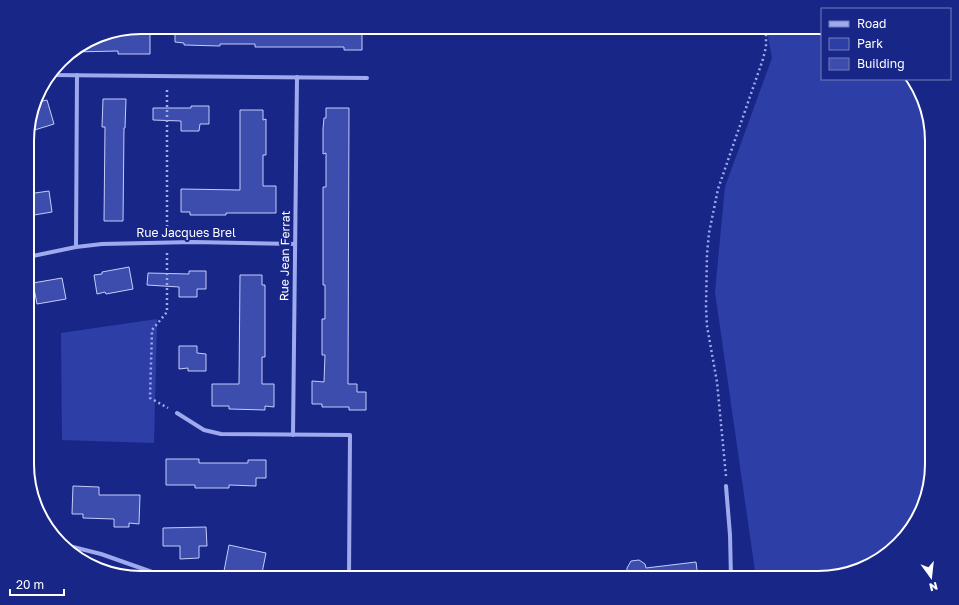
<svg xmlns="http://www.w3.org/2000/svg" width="959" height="605" font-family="'Golos Text',sans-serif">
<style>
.green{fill:#2d3fa7}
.building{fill:#3c4dae;stroke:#c4ccfa}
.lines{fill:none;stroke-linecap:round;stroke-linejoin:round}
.path{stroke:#9eaaed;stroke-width:2.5;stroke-dasharray:2 3;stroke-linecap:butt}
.street{stroke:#9eaaed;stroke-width:4}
.labels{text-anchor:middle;stroke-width:4;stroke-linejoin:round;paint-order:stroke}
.street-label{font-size:12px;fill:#fff;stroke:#182787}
.rim{fill:none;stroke:#fff;stroke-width:2}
</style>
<rect width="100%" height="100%" fill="#182787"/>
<g class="green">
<path d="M 766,27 L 818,27 L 822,28 L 822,79 L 912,79 L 917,84 L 932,134 L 932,471 L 913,527 L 875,563 L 825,578 L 756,578 L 715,292 L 725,187 L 772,58 Z"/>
<path d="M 157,319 L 154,443 L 62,440 L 61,333 Z"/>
</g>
<g class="building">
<path d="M 175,27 L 353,27 L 353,32 L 362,32 L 362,50 L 344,50 L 344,47 L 255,47 L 255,44 L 220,44 L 220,46 L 184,45 L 184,43 L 175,42 Z"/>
<path d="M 119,31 L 150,32 L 150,54 L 118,54 L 118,51 L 72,52 L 98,36 Z"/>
<path d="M 103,99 L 126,99 L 125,128 L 124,128 L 123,221 L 104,221 L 105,127 L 102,127 Z"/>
<path d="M 47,100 L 54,124 L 28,132 L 28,127 L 35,103 Z"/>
<path d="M 191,106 L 209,106 L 209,124 L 200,124 L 199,131 L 181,131 L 181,121 L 153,120 L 153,108 L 191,108 Z"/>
<path d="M 326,108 L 349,108 L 348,384 L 357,384 L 357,392 L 366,392 L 366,410 L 349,410 L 349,407 L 322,407 L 322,404 L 312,404 L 312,381 L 324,382 L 325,355 L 322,355 L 322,319 L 325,319 L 325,285 L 323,285 L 323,187 L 326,187 L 326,153 L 323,154 L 323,129 L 324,118 L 326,118 Z"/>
<path d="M 240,110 L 263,110 L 263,120 L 266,119 L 266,155 L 263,155 L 263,186 L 276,186 L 276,213 L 226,213 L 226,215 L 190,215 L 190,212 L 181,212 L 181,189 L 240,190 Z"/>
<path d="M 49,191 L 52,212 L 28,216 L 28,194 Z"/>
<path d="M 129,267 L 133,289 L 106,294 L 105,292 L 97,294 L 94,275 L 102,274 L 102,272 Z"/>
<path d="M 189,271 L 206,271 L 206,289 L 197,289 L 197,297 L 179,297 L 179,287 L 147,285 L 148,273 L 189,274 Z"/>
<path d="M 240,275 L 262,275 L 262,285 L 265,285 L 265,357 L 262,357 L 262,384 L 274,384 L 274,407 L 265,406 L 265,410 L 229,409 L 229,406 L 212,406 L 212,384 L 239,384 Z"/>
<path d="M 62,278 L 66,299 L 37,304 L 33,283 Z"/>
<path d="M 179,346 L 197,346 L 197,353 L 206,354 L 206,371 L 188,371 L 188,368 L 179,369 Z"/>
<path d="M 166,459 L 199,459 L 199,463 L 248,463 L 248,460 L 266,460 L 266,478 L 256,478 L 256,486 L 229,485 L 229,488 L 195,488 L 195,485 L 166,485 Z"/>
<path d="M 73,486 L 99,487 L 99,495 L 140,495 L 139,524 L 129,523 L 129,527 L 114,527 L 114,519 L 83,518 L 83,514 L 72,514 Z"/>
<path d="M 206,527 L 207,546 L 199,546 L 199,558 L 180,559 L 180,546 L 163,546 L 163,528 Z"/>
<path d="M 229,545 L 266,553 L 261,578 L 224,571 Z"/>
<path d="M 639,560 L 645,564 L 646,568 L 696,562 L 698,578 L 627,578 L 627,568 L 631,561 Z"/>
</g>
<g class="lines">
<g class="path">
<path d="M 167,232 L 167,87"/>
<path d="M 167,253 L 167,312 L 152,330 L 150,398 L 168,408"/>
<path d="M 726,476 L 717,382 L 707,326 L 706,307 L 707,254 L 709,233 L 718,189 L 763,59 L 766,47 L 766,27"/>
</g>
<g class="street">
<path d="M 51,75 L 367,78"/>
<path d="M 76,247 L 77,75"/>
<path d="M 28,257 L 76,247 L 102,244 L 193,242 L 295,244"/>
<path d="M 177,413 L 204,430 L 221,434 L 350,435 L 349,578"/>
<path d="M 293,435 L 297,77"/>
<path d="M 726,486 L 730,535 L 731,578"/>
<path d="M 65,545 L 101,554 L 169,578"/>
</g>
</g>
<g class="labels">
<g class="street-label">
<text x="186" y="237">Rue Jacques Brel</text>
<text transform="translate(285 256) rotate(-89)" y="4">Rue Jean Ferrat</text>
</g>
</g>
<path d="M0 0H959V605H0ZM141 34H818A107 107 0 0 1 925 141V464A107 107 0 0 1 818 571H141A107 107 0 0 1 34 464V141A107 107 0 0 1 141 34Z" fill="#182787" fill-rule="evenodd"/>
<path class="rim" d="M141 34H818A107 107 0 0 1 925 141V464A107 107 0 0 1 818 571H141A107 107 0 0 1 34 464V141A107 107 0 0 1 141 34Z"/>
<rect x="821" y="8" width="130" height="72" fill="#182787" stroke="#747db7"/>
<rect x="829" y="21" width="20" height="6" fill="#9eaaed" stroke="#747db7"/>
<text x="857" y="28" font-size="12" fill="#ffffff">Road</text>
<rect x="829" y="38" width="20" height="12" fill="#2d3fa7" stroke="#747db7"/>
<text x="857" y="48" font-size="12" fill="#ffffff">Park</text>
<rect x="829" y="58" width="20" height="12" fill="#3c4dae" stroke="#747db7"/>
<text x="857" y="68" font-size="12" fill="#ffffff">Building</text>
<g transform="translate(931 577) rotate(165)" stroke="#182787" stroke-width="3" paint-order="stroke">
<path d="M0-3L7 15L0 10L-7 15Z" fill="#ffffff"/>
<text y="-6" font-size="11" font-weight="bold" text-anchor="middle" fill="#ffffff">N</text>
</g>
<path d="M10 589v6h54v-6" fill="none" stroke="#ffffff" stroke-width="2"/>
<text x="16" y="589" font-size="12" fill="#ffffff" stroke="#182787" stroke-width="3" paint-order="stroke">20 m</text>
</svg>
